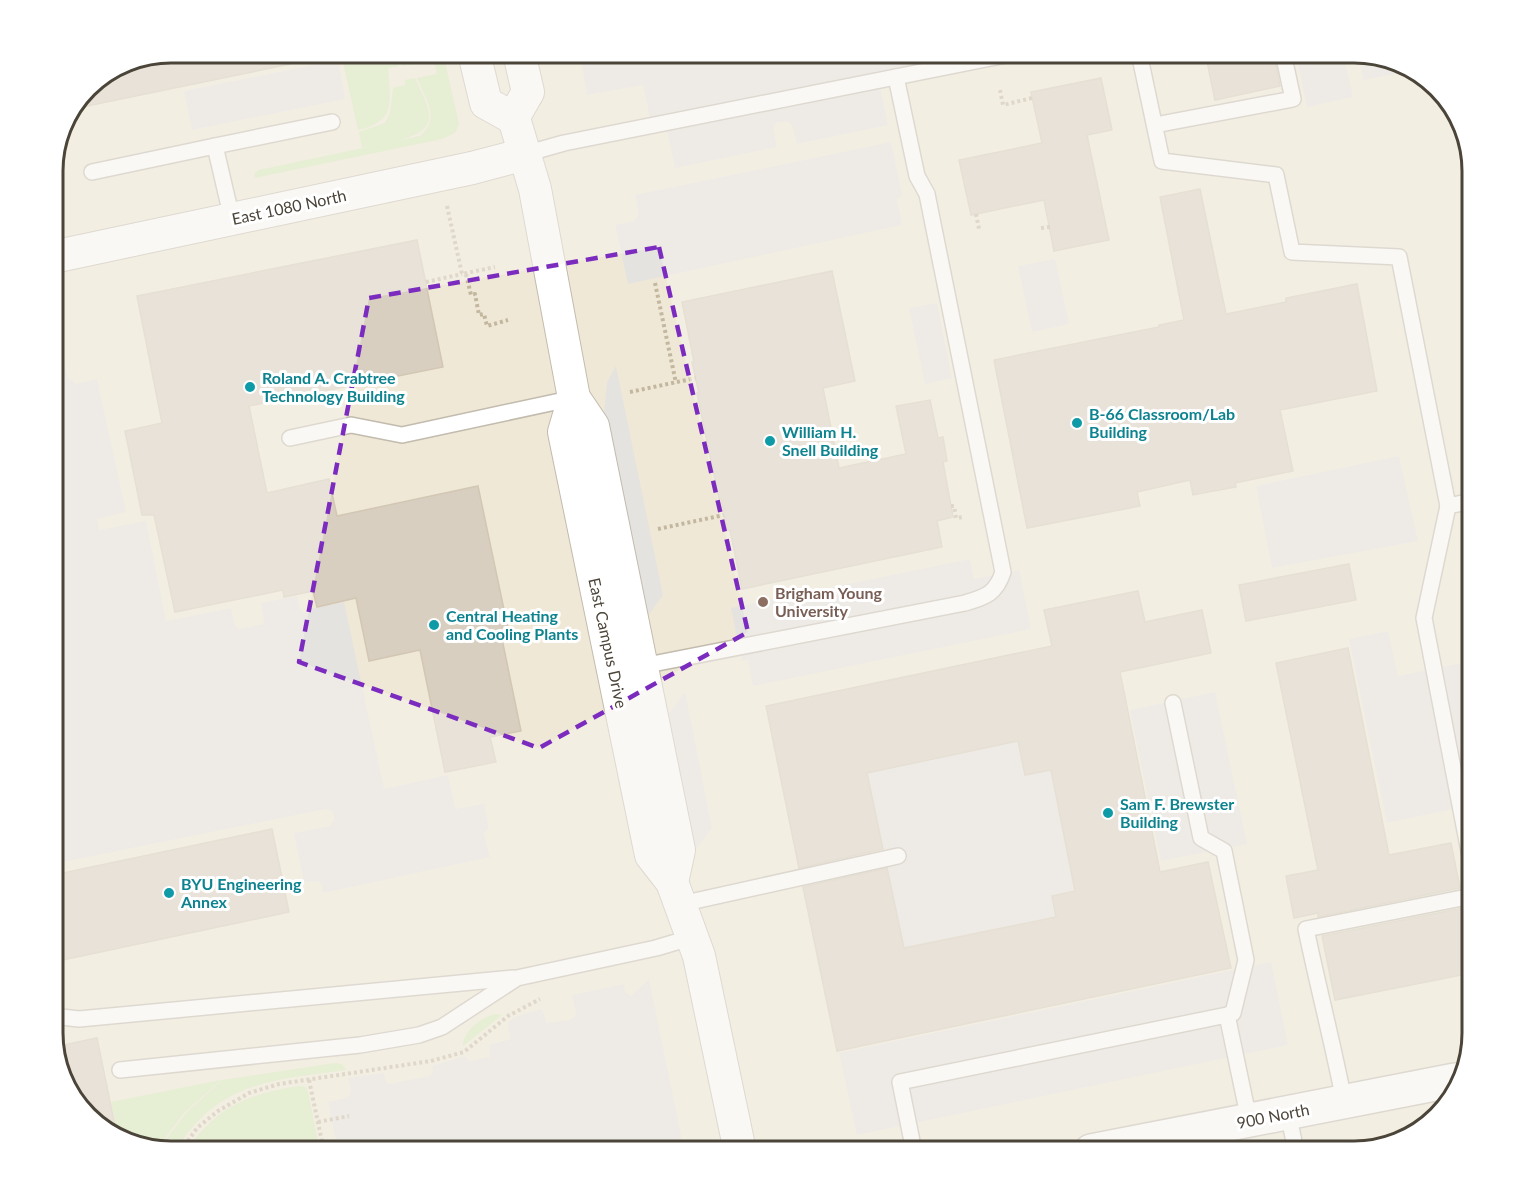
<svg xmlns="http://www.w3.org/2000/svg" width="1525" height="1204" font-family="Lato,sans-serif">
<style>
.education{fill:#efe8d6}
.green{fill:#d2eab5}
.parking{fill:#e5e3e0}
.building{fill:#d8cfc1;stroke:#d3c7b4;stroke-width:1.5}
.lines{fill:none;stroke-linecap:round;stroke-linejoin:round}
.service-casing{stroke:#c2bbae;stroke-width:18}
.minor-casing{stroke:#c2bbae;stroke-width:34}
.tertiary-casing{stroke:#c2bbae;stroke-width:36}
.path{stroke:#c4b79f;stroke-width:4;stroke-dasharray:3 3;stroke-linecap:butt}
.service{stroke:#fff;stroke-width:15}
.minor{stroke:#fff;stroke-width:32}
.tertiary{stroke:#fff;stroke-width:33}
.marked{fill:none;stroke:#7b2cbf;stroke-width:4.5;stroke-dasharray:12 8;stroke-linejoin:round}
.culture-dot{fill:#0f9aa8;stroke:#fff;stroke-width:2}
.education-dot{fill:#8d6e63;stroke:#fff;stroke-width:2}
.labels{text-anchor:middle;stroke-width:6;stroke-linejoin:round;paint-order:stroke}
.street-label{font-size:16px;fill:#4b4439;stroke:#fff}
.culture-label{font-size:16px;font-weight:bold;fill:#0d838f;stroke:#fff;text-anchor:start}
.education-label{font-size:16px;font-weight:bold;fill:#785e54;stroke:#fff;text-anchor:start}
.rim{fill:none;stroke:#4b4439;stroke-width:3}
</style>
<rect width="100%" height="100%" fill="#f6f3ec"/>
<path class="education" d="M 171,53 L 1355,53 L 1432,82 L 1460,119 L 1472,171 L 1472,1034 L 1443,1111 L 1406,1139 L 1354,1151 L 948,1151 L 948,1149 L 933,1151 L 170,1151 L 93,1122 L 65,1086 L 53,1041 L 53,163 L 65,119 L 93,82 L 126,61 Z"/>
<g class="green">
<path d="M 341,53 L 394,53 L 399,66 L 388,68 C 390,102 397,121 358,130 Z"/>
<path d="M 397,53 L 430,53 L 432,61 L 402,66 Z"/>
<path d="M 432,53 L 443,53 L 459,124 L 455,133 L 442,139 L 254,178 L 255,173 L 259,170 L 420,136 C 441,119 426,100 417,78 L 437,74 Z"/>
<path d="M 415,78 C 420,90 430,106 429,119 C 427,140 378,144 362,148 L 359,132 L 385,123 L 390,113 L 393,88 L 405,85 L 405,80 Z"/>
<path d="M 495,1014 L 502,1015 L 463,1046 C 462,1032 482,1017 495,1014 Z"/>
<path d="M 335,1063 L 342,1064 L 346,1070 C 274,1080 217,1081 176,1151 L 160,1147 L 186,1113 L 222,1080 Z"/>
<path d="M 221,1080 L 184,1113 L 158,1147 L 118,1132 L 122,1130 L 121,1127 L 116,1127 L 111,1102 Z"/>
<path d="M 299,1086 L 306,1087 L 308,1092 L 320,1151 L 186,1151 C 216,1107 248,1094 299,1086 Z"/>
</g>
<g class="parking">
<path d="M 580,53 L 995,53 L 878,76 L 888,125 L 797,144 L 792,125 L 787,121 L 776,123 L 773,128 L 777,147 L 675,168 L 665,120 L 651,123 L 643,85 L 587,95 Z"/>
<path d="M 1296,53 L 1343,53 L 1353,97 L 1307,107 Z"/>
<path d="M 1358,54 L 1405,72 L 1363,80 Z"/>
<path d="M 338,60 L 345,99 L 192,130 L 184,91 Z"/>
<path d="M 891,142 L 902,195 L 897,200 L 902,225 L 628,284 L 615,225 L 635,221 L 639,214 L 635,195 Z"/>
<path d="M 1055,259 L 1069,324 L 1032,332 L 1018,266 Z"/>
<path d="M 53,303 L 68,378 L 76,384 L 97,379 L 126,512 L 97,519 L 99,530 L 146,521 L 166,621 L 231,608 L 235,626 L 240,629 L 263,624 L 264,619 L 261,603 L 297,596 L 300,609 L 304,613 L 310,612 L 310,609 L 344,602 L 384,789 L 448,775 L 455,809 L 484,804 L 489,828 L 484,833 L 490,857 L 323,893 L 322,885 L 318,881 L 304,882 L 294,833 L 330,826 L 335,819 L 332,811 L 326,809 L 53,864 Z"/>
<path d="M 937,303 L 952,378 L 925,384 L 909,308 Z"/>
<path d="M 616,366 L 663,595 L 647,617 L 604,412 L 607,382 Z"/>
<path d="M 1399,456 L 1418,541 L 1272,568 L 1256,486 Z"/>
<path d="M 970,559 L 974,579 L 1019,570 L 1031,629 L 753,686 L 748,660 L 742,661 L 731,608 Z"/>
<path d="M 1388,631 L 1398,676 L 1472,661 L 1472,805 L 1387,823 L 1349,639 Z"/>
<path d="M 685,692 L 712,828 L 695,850 L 667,716 Z"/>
<path d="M 1215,692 L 1247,844 L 1161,861 L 1130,710 Z"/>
<path d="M 1018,741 L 1025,775 L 1051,770 L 1075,891 L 1052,896 L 1056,917 L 904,948 L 867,773 Z"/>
<path d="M 1271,962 L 1288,1045 L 857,1135 L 839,1053 Z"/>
<path d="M 649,979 L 683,1145 L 679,1151 L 338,1151 L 328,1102 L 346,1098 L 350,1095 L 351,1090 L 348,1078 L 384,1073 L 386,1082 L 389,1084 L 430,1076 L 433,1072 L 432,1066 L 465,1056 L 468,1061 L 490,1057 L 489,1045 L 510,1039 L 508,1022 L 517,1016 L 542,1009 L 547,1023 L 570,1020 L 574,1017 L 576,1012 L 572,995 L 624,984 L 625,992 L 631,996 Z"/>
</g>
<g class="building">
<path d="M 171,52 L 290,52 L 291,64 L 72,109 L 93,82 L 126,61 Z"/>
<path d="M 1205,52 L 1273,52 L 1280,86 L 1215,100 Z"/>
<path d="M 1101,78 L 1112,130 L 1087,135 L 1109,240 L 1054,251 L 1044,200 L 971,215 L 959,160 L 1042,143 L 1031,92 Z"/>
<path d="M 1200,189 L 1226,314 L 1286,302 L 1286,298 L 1357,284 L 1377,391 L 1280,410 L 1293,471 L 1235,483 L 1236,487 L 1193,495 L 1190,480 L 1137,492 L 1140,506 L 1027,528 L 994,360 L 1159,327 L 1159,325 L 1184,320 L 1160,197 Z"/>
<path d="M 417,240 L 443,367 L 249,406 L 267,493 L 329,479 L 337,516 L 478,486 L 510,638 L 502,639 L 521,731 L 490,737 L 496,762 L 445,772 L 420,650 L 369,661 L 356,598 L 317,607 L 313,591 L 284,597 L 283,590 L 175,612 L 154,515 L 142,515 L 125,431 L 162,423 L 137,296 Z"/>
<path d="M 832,271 L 855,381 L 823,388 L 839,468 L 906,454 L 896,406 L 930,400 L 938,438 L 943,437 L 947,461 L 943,462 L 953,517 L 937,521 L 942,547 L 742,589 L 730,530 L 727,530 L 721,499 L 719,499 L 697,393 L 699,393 L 692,362 L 694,362 L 682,302 Z"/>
<path d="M 1349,564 L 1356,600 L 1246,621 L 1239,585 Z"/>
<path d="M 1138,591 L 1145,622 L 1202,610 L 1211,653 L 1120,672 L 1160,872 L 1208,862 L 1231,968 L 837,1051 L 803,887 L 887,868 L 904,948 L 1056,917 L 1052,896 L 1075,891 L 1051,770 L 1025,775 L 1018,741 L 867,773 L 883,849 L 799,868 L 766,706 L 1052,646 L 1044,610 Z"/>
<path d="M 1348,648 L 1389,855 L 1451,843 L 1460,888 L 1318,917 L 1318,913 L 1294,918 L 1286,876 L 1318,870 L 1276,663 Z"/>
<path d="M 272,829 L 289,912 L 53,962 L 53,875 Z"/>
<path d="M 1463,908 L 1464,910 L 1472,909 L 1472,973 L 1335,1000 L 1322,936 Z"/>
<path d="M 97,1038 L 116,1131 L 93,1122 L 65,1086 L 54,1047 Z"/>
</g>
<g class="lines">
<defs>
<g id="service">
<path d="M 1139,53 L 1162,161 L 1276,175 L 1292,252 L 1399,257 L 1448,506 L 1424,618 L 1472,867"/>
<path d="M 1155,125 L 1293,99 L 1283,53"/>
<path d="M 525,154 L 564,143 L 1016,53"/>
<path d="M 92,172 L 215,146"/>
<path d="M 232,219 L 215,146 L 332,122"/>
<path d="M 290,438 L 351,425 L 402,435 L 574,398"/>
<path d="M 1448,506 L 1472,501"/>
<path d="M 637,667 L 965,603 C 985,597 996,594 1003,572 L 927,194 L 917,176 L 896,77"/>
<path d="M 1173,703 L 1201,838 L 1224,851 L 1246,960 L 1233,1013 L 1227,1015"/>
<path d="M 681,904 L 898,856"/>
<path d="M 53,1016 L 79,1019 L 514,978"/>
<path d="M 120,1070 L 360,1045 L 419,1035 L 442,1027 L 517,978 L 656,948 L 693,937"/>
<path d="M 1344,1101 C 1333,1044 1318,987 1306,929 L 1472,896"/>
<path d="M 1288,1113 L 1296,1151"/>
<path d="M 914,1151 L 900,1082 L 1227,1015 L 1249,1120"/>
</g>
<g id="minor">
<path d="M 474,53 L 486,103 L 513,118 L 516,125 L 535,189 L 574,398 L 593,426 L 679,850 L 672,882"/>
<path d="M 513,118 L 528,92 L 519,53"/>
<path d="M 53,257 L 472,168 L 525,154"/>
<path d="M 574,398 L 564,432 L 651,855 L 672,882 L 699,956 L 740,1151"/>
</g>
<path id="tertiary" d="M 1091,1151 L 1455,1080"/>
</defs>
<use href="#service" class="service-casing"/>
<use href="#minor" class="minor-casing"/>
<use href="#tertiary" class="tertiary-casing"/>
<g class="path">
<path d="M 1000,90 L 1003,105 L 1032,98"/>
<path d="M 447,206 L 462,274 L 495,267"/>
<path d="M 976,214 L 979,229"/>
<path d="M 1041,228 L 1050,227"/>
<path d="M 466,274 L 471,295 L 475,294 L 479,315 L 484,314 L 487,326 L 508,320"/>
<path d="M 426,282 L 462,274"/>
<path d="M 655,283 L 676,383"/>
<path d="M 630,392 L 696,378"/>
<path d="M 951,506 L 954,506 L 956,518 L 963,517"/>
<path d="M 658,529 L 724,515"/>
<path d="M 309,1080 L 324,1151"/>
<path d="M 318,1122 L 349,1116"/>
<path d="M 181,1151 L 197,1128 L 218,1111 L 249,1093 L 279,1084 L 431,1061 L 464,1052 L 508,1016 L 540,999"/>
</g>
<use href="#service" class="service"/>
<use href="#minor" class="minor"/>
<use href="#tertiary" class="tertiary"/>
</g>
<path d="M0 0H1525V1204H0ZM 659,247 L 748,632 L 539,748 L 299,662 L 369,298 Z" fill="#f6f3ec" fill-opacity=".55" fill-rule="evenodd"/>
<path class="marked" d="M 659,247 L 748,632 L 539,748 L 299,662 L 369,298 Z"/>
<g class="culture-dot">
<circle cx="250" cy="387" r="6"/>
<circle cx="1077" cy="423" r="6"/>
<circle cx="770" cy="441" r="6"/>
<circle cx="434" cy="625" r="6"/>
<circle cx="1108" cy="813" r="6"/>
<circle cx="169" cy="893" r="6"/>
</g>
<circle class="education-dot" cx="763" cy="602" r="6"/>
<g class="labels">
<g class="street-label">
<text transform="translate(289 207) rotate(-12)" y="6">East 1080 North</text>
<text transform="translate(608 643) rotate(78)" y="6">East Campus Drive</text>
<text transform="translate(1273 1116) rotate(-11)" y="6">900 North</text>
</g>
<g class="culture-label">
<text x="262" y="384">Roland A. Crabtree<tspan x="262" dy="18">Technology Building</tspan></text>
<text x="1089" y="420">B-66 Classroom/Lab<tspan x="1089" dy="18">Building</tspan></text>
<text x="782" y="438">William H.<tspan x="782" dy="18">Snell Building</tspan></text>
<text x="446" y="622">Central Heating<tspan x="446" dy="18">and Cooling Plants</tspan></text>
<text x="1120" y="810">Sam F. Brewster<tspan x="1120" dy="18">Building</tspan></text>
<text x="181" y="890">BYU Engineering<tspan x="181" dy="18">Annex</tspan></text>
</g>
<g class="education-label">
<text x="775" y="599">Brigham Young<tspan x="775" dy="18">University</tspan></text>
</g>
</g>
<path d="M0 0H1525V1204H0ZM171 63H1354A108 108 0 0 1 1462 171V1033A108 108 0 0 1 1354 1141H171A108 108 0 0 1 63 1033V171A108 108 0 0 1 171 63Z" fill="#fff" fill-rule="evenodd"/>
<path class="rim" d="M171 63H1354A108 108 0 0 1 1462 171V1033A108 108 0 0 1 1354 1141H171A108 108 0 0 1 63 1033V171A108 108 0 0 1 171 63Z"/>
</svg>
